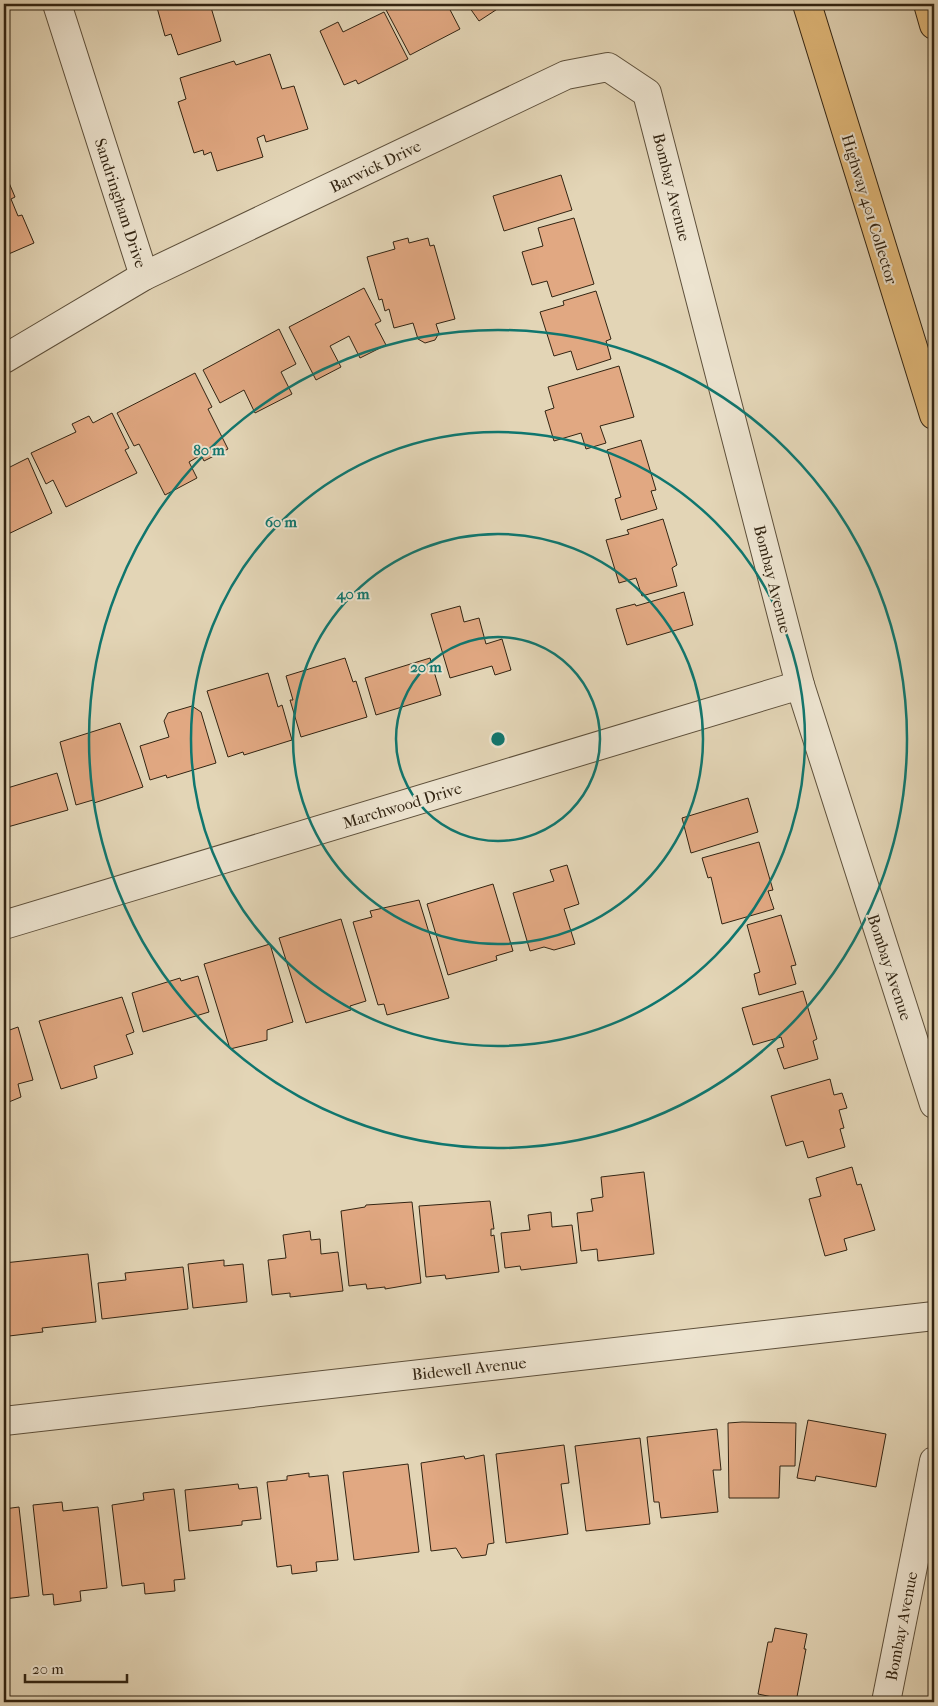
<svg xmlns="http://www.w3.org/2000/svg" width="938" height="1706" font-family="'IM FELL French Canon',serif">
<style>
.building{fill:#e1a882;stroke:#322412}
.lines{fill:none;stroke-linecap:round;stroke-linejoin:round}
.minor-casing{stroke:#5e503b;stroke-width:30}
.highway-casing{stroke:#322412;stroke-width:30}
.minor{stroke:#ede4d0;stroke-width:28}
.highway{stroke:#e2ba7b;stroke-width:28}
.ring{fill:none;stroke:#0f766e;stroke-width:2.5}
.labels{text-anchor:middle;stroke-width:4;stroke-linejoin:round;paint-order:stroke}
.street-label{font-size:16px;fill:#322412;stroke:#ede4d0}
.centre{fill:#0f766e;stroke:#ede4d0;stroke-width:2.5}
.ring-label{font-size:15px;text-anchor:middle;font-weight:bold;fill:#0f766e;stroke:#ede4d0;stroke-width:4;stroke-linejoin:round;paint-order:stroke}
</style>
<rect width="100%" height="100%" fill="#e3d5b6"/>
<filter id="stains"><feTurbulence type="fractalNoise" baseFrequency=".004" numOctaves="4"/><feColorMatrix values="0 0 0 0 .2 0 0 0 0 .09 0 0 0 0 .02 0 0 0 .5 -.17"/></filter>
<radialGradient id="worn" r=".72"><stop offset=".6" stop-color="#630" stop-opacity="0"/><stop offset="1" stop-color="#630" stop-opacity=".3"/></radialGradient>
<g class="building">
<path d="M 156,4 L 210,4 L 221,41 L 178,55 L 171,34 L 165,36 Z"/>
<path d="M 389,4 L 447,4 L 460,29 L 410,55 L 384,6 Z"/>
<path d="M 467,4 L 505,4 L 479,21 Z"/>
<path d="M 384,12 L 408,59 L 358,84 L 356,80 L 344,85 L 320,31 L 338,22 L 343,32 Z"/>
<path d="M 270,54 L 282,89 L 294,86 L 308,129 L 266,142 L 264,135 L 257,138 L 263,157 L 217,171 L 211,152 L 204,155 L 203,150 L 194,153 L 178,102 L 186,99 L 180,78 L 234,61 L 236,65 Z"/>
<path d="M 4,157 L 8,168 L 4,171 L 15,197 L 11,199 L 18,216 L 22,215 L 34,243 L 4,256 Z"/>
<path d="M 561,175 L 572,210 L 504,231 L 493,196 Z"/>
<path d="M 574,218 L 594,284 L 552,297 L 547,281 L 532,285 L 522,252 L 543,246 L 538,228 Z"/>
<path d="M 408,238 L 409,243 L 428,238 L 430,246 L 434,245 L 455,319 L 436,324 L 439,333 L 435,340 L 425,343 L 418,339 L 413,323 L 394,328 L 389,309 L 385,311 L 382,299 L 379,300 L 367,257 L 395,249 L 393,242 Z"/>
<path d="M 364,288 L 381,321 L 375,324 L 386,345 L 360,358 L 349,336 L 330,346 L 341,367 L 316,380 L 289,327 Z"/>
<path d="M 596,291 L 611,339 L 606,341 L 611,359 L 577,370 L 571,351 L 554,356 L 540,312 L 564,305 L 563,301 Z"/>
<path d="M 279,329 L 296,364 L 281,372 L 292,394 L 255,413 L 244,390 L 220,403 L 203,370 Z"/>
<path d="M 619,366 L 634,417 L 600,426 L 606,443 L 586,449 L 581,433 L 554,441 L 545,411 L 554,408 L 548,387 Z"/>
<path d="M 195,373 L 212,407 L 208,409 L 228,449 L 204,461 L 201,455 L 189,462 L 197,478 L 165,495 L 139,444 L 134,446 L 117,413 Z"/>
<path d="M 112,413 L 129,448 L 125,450 L 137,473 L 66,507 L 53,480 L 46,484 L 31,453 L 76,432 L 72,424 L 89,416 L 93,423 Z"/>
<path d="M 641,440 L 656,490 L 651,491 L 657,509 L 621,520 L 615,499 L 621,497 L 607,450 Z"/>
<path d="M 28,458 L 52,513 L 4,536 L 4,470 Z"/>
<path d="M 663,519 L 677,565 L 672,568 L 677,586 L 642,596 L 636,578 L 619,583 L 606,540 L 629,534 L 627,530 Z"/>
<path d="M 684,592 L 693,625 L 627,645 L 616,609 L 635,604 L 636,606 Z"/>
<path d="M 460,606 L 464,622 L 479,618 L 486,644 L 502,639 L 511,670 L 495,675 L 492,666 L 450,678 L 431,614 Z"/>
<path d="M 345,658 L 353,682 L 356,681 L 367,717 L 301,737 L 290,700 L 293,700 L 286,676 Z"/>
<path d="M 430,658 L 441,695 L 376,715 L 365,678 Z"/>
<path d="M 268,673 L 278,707 L 282,705 L 292,740 L 244,755 L 243,752 L 228,757 L 207,691 Z"/>
<path d="M 192,706 L 201,712 L 216,763 L 167,778 L 166,775 L 150,780 L 140,746 L 169,737 L 164,721 L 168,713 Z"/>
<path d="M 120,723 L 143,787 L 94,803 L 93,800 L 76,805 L 60,742 Z"/>
<path d="M 57,773 L 68,810 L 4,828 L 4,789 Z"/>
<path d="M 748,798 L 758,832 L 691,853 L 682,818 Z"/>
<path d="M 759,842 L 773,890 L 768,891 L 774,909 L 722,924 L 711,877 L 708,878 L 702,858 Z"/>
<path d="M 567,865 L 579,904 L 564,909 L 575,944 L 554,950 L 544,947 L 530,951 L 513,893 L 554,881 L 550,870 Z"/>
<path d="M 493,884 L 513,951 L 496,956 L 497,960 L 448,975 L 427,904 Z"/>
<path d="M 419,900 L 449,998 L 387,1015 L 384,1004 L 378,1005 L 353,922 L 372,917 L 370,911 Z"/>
<path d="M 781,915 L 796,965 L 791,966 L 796,984 L 759,995 L 754,974 L 760,972 L 747,925 Z"/>
<path d="M 341,919 L 366,1001 L 350,1006 L 351,1010 L 306,1023 L 279,938 Z"/>
<path d="M 270,944 L 293,1022 L 267,1030 L 267,1040 L 230,1049 L 204,964 Z"/>
<path d="M 198,976 L 209,1012 L 143,1032 L 132,993 L 180,978 L 181,981 Z"/>
<path d="M 803,991 L 817,1039 L 813,1041 L 818,1059 L 784,1069 L 777,1049 L 784,1047 L 781,1037 L 753,1045 L 742,1008 Z"/>
<path d="M 122,997 L 134,1032 L 126,1035 L 133,1054 L 94,1066 L 97,1078 L 61,1089 L 39,1021 Z"/>
<path d="M 18,1027 L 33,1080 L 18,1084 L 21,1097 L 4,1104 L 4,1032 Z"/>
<path d="M 830,1079 L 834,1095 L 842,1093 L 847,1108 L 839,1110 L 844,1128 L 840,1129 L 845,1147 L 808,1158 L 803,1141 L 786,1146 L 771,1096 Z"/>
<path d="M 852,1167 L 857,1185 L 861,1184 L 875,1230 L 844,1239 L 847,1250 L 825,1256 L 809,1199 L 821,1196 L 816,1178 Z"/>
<path d="M 644,1172 L 654,1254 L 598,1261 L 597,1249 L 581,1251 L 577,1213 L 593,1211 L 591,1199 L 603,1197 L 601,1177 Z"/>
<path d="M 490,1201 L 494,1229 L 491,1229 L 491,1236 L 494,1235 L 499,1272 L 446,1279 L 445,1275 L 426,1277 L 419,1206 Z"/>
<path d="M 412,1202 L 421,1283 L 385,1289 L 385,1287 L 367,1289 L 366,1284 L 349,1286 L 341,1211 L 365,1207 L 366,1205 Z"/>
<path d="M 551,1212 L 552,1227 L 572,1225 L 577,1263 L 521,1270 L 520,1266 L 505,1268 L 501,1233 L 530,1230 L 528,1215 Z"/>
<path d="M 310,1231 L 311,1240 L 320,1239 L 321,1254 L 338,1252 L 343,1291 L 290,1297 L 290,1293 L 272,1295 L 268,1260 L 286,1258 L 283,1235 Z"/>
<path d="M 88,1254 L 96,1322 L 42,1328 L 43,1332 L 9,1336 L 4,1287 L 4,1263 Z"/>
<path d="M 224,1260 L 224,1266 L 243,1264 L 247,1302 L 193,1308 L 188,1264 Z"/>
<path d="M 183,1267 L 188,1309 L 102,1319 L 98,1283 L 126,1280 L 125,1273 Z"/>
<path d="M 808,1420 L 886,1434 L 876,1487 L 816,1476 L 815,1481 L 797,1478 Z"/>
<path d="M 742,1422 L 796,1423 L 795,1466 L 780,1466 L 779,1498 L 729,1498 L 728,1423 Z"/>
<path d="M 717,1429 L 721,1470 L 713,1470 L 718,1512 L 661,1518 L 659,1502 L 654,1502 L 647,1437 Z"/>
<path d="M 640,1438 L 650,1524 L 586,1531 L 575,1446 Z"/>
<path d="M 564,1445 L 569,1483 L 561,1484 L 568,1534 L 506,1543 L 496,1454 Z"/>
<path d="M 484,1455 L 494,1543 L 488,1544 L 486,1555 L 462,1558 L 456,1548 L 431,1551 L 421,1463 L 464,1456 L 465,1459 Z"/>
<path d="M 408,1464 L 419,1552 L 354,1560 L 343,1472 Z"/>
<path d="M 309,1473 L 309,1477 L 328,1475 L 338,1560 L 316,1562 L 317,1571 L 292,1574 L 291,1565 L 277,1567 L 267,1482 L 287,1480 L 287,1476 Z"/>
<path d="M 238,1484 L 239,1489 L 257,1487 L 261,1519 L 242,1521 L 242,1525 L 189,1531 L 185,1490 Z"/>
<path d="M 174,1489 L 185,1579 L 174,1580 L 175,1591 L 145,1594 L 144,1583 L 122,1586 L 112,1505 L 144,1500 L 143,1493 Z"/>
<path d="M 62,1502 L 63,1511 L 98,1507 L 107,1588 L 80,1591 L 81,1601 L 54,1605 L 53,1594 L 43,1595 L 33,1505 Z"/>
<path d="M 19,1507 L 29,1596 L 4,1599 L 4,1509 Z"/>
<path d="M 775,1628 L 807,1634 L 804,1649 L 806,1649 L 796,1702 L 758,1694 L 768,1642 L 772,1642 Z"/>
</g>
<g class="lines">
<defs>
<g id="minor">
<path d="M 57,4 L 144,276"/>
<path d="M 4,359 L 144,276 L 566,75 L 608,67 L 647,93 L 800,685 L 934,1104"/>
<path d="M 4,925 L 800,685"/>
<path d="M 4,1421 L 934,1316"/>
<path d="M 886,1702 L 934,1461"/>
</g>
<g id="highway">
<path d="M 807,4 L 934,415"/>
<path d="M 928,4 L 934,25"/>
</g>
</defs>
<use href="#minor" class="minor-casing"/>
<use href="#highway" class="highway-casing"/>
<use href="#minor" class="minor"/>
<use href="#highway" class="highway"/>
</g>
<g class="ring">
<circle cx="498" cy="739" r="102"/>
<circle cx="498" cy="739" r="205"/>
<circle cx="498" cy="739" r="307"/>
<circle cx="498" cy="739" r="409"/>
</g>
<g class="labels">
<g class="street-label">
<text transform="translate(375 166) rotate(-26)" y="6">Barwick Drive</text>
<text transform="translate(672 187) rotate(76)" y="6">Bombay Avenue</text>
<text transform="translate(121 203) rotate(72)" y="6">Sandringham Drive</text>
<text transform="translate(870 209) rotate(73)" y="6">Highway 401 Collector</text>
<text transform="translate(773 579) rotate(76)" y="6">Bombay Avenue</text>
<text transform="translate(402 805) rotate(-17)" y="6">Marchwood Drive</text>
<text transform="translate(890 967) rotate(72)" y="6">Bombay Avenue</text>
<text transform="translate(469 1368) rotate(-6)" y="6">Bidewell Avenue</text>
<text transform="translate(901 1626) rotate(-79)" y="6">Bombay Avenue</text>
</g>
</g>
<circle cx="498" cy="739" r="8" class="centre"/>
<g class="ring-label">
<text x="209" y="455">80 m</text>
<text x="281" y="527">60 m</text>
<text x="353" y="599">40 m</text>
<text x="426" y="672">20 m</text>
</g>
<rect width="938" height="1706" fill="none" stroke="#e3d5b6" stroke-width="20"/>
<rect x="5" y="5" width="928" height="1696" fill="none" stroke="#322412" stroke-width="2.5"/>
<rect x="10" y="10" width="918" height="1686" fill="none" stroke="#322412"/>
<path d="M25 1674v8h102v-8" fill="none" stroke="#322412" stroke-width="2.5"/>
<text x="32" y="1674" font-size="15" fill="#322412" stroke="#ede4d0" stroke-width="4" paint-order="stroke">20 m</text>
<rect width="100%" height="100%" filter="url(#stains)"/>
<rect width="100%" height="100%" fill="url(#worn)"/>
</svg>
